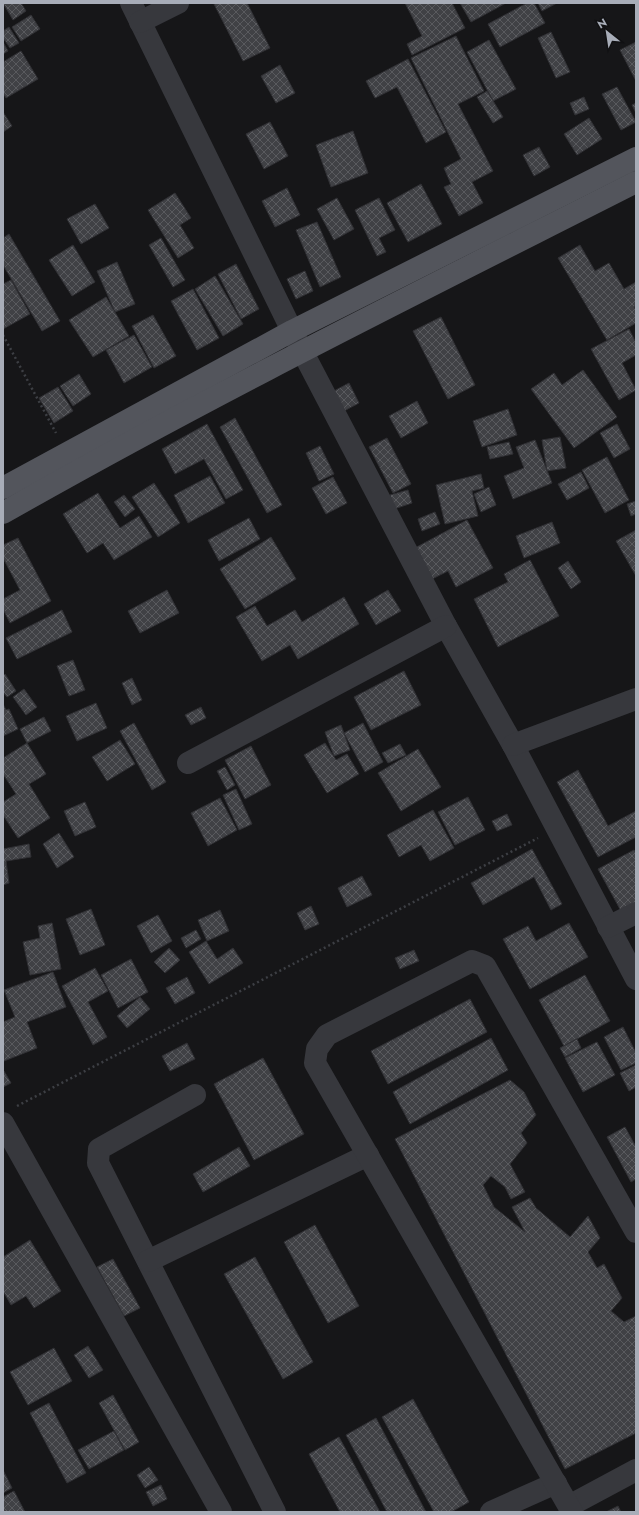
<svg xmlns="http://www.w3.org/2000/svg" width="639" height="1515" font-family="Jost,sans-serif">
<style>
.building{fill:url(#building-cross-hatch);stroke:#303034}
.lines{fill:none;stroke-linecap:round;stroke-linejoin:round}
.path{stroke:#3d3f44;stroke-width:2.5;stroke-dasharray:2 3;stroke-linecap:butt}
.minor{stroke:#37383d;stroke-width:22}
.major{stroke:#53555c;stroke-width:22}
</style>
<defs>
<pattern id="building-cross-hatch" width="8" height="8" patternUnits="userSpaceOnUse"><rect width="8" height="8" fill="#404145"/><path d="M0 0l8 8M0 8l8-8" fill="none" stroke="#595a5e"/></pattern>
</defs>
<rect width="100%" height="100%" fill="#161618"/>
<g class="building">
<path d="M 3,3 L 21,3 L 26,11 L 13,20 Z"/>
<path d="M 216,3 L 247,3 L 270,48 L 243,61 L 214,4 Z"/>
<path d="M 405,3 L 452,3 L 465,28 L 412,55 L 407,44 L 422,36 Z"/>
<path d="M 460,3 L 506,3 L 471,22 Z"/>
<path d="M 527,3 L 534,3 L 545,23 L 500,47 L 488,24 Z"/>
<path d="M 538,3 L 557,3 L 542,11 Z"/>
<path d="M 31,15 L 40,29 L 21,41 L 12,27 Z"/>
<path d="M 9,27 L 19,43 L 10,48 L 3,38 L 3,31 Z"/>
<path d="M 551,32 L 570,72 L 556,78 L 538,38 Z"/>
<path d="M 456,36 L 484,91 L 458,104 L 493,171 L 472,182 L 483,203 L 459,216 L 444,187 L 451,184 L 444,168 L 461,159 L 411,58 Z"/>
<path d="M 489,40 L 516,89 L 493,101 L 467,52 Z"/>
<path d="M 3,42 L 8,51 L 3,54 Z"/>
<path d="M 636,42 L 636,81 L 620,50 Z"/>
<path d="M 21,51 L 38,79 L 6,98 L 3,93 L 3,62 Z"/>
<path d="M 408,59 L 446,132 L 426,143 L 397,87 L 375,98 L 366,81 Z"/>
<path d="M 280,65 L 295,93 L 276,103 L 261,76 Z"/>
<path d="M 617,87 L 636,122 L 621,130 L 602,94 Z"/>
<path d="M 487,91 L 503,117 L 493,123 L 477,97 Z"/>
<path d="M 584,97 L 589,109 L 575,115 L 570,103 Z"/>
<path d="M 636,103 L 636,113 L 632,105 Z"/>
<path d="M 3,112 L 12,126 L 3,132 Z"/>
<path d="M 589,118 L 602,139 L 577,155 L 564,134 Z"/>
<path d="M 270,122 L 288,156 L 264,169 L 246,134 Z"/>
<path d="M 353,131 L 368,173 L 331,187 L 316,145 Z"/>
<path d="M 539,147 L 550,167 L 534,176 L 523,155 Z"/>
<path d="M 421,184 L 442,224 L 408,242 L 387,203 Z"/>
<path d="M 287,188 L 300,215 L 275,227 L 262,201 Z"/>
<path d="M 175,193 L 191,218 L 180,225 L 194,248 L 178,258 L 148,210 Z"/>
<path d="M 337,198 L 354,229 L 334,240 L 317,209 Z"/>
<path d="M 379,198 L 395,230 L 379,238 L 386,252 L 377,256 L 355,210 Z"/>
<path d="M 95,204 L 109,228 L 81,244 L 67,219 Z"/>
<path d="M 317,222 L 341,277 L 320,287 L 296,230 Z"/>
<path d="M 9,234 L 60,321 L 42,331 L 3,265 L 3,238 Z"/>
<path d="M 161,238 L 185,280 L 173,287 L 149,245 Z"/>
<path d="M 73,245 L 95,282 L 72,296 L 49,260 Z"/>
<path d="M 580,245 L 595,271 L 609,263 L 624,289 L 636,282 L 636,306 L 634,307 L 636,310 L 636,323 L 607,340 L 558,258 Z"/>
<path d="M 117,262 L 135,304 L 115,312 L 97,271 Z"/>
<path d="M 236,264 L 259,309 L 241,319 L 218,274 Z"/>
<path d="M 305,271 L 313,291 L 296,299 L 287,279 Z"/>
<path d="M 215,276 L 243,324 L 223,336 L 195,289 Z"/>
<path d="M 11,280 L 30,314 L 3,329 L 3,284 Z"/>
<path d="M 193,289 L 219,338 L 197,350 L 171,301 Z"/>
<path d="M 106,297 L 129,336 L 93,357 L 69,320 Z"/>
<path d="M 153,315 L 176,356 L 154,368 L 132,326 Z"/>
<path d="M 441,317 L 475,385 L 448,399 L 413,331 Z"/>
<path d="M 629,329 L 636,343 L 636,355 L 622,363 L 636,390 L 619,400 L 591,349 Z"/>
<path d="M 134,335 L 152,367 L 124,383 L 106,350 Z"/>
<path d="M 583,370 L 617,417 L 574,448 L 531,389 L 554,373 L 562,385 Z"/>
<path d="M 79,374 L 91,394 L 73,406 L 60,386 Z"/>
<path d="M 349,383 L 359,403 L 344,411 L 334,391 Z"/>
<path d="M 58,387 L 73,411 L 54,423 L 39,398 Z"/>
<path d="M 417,401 L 428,423 L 401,438 L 389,416 Z"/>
<path d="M 508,409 L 517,435 L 482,447 L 473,421 Z"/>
<path d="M 235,418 L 282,505 L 267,513 L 220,427 Z"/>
<path d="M 207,424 L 243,490 L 226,499 L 204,459 L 175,474 L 162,449 Z"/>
<path d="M 617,424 L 630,449 L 614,458 L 600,433 Z"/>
<path d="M 560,437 L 566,468 L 547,471 L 542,440 Z"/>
<path d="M 387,438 L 411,484 L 393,493 L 369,447 Z"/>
<path d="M 535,440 L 552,483 L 513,499 L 504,476 L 524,468 L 516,447 Z"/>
<path d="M 509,442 L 513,454 L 490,459 L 487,447 Z"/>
<path d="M 320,446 L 334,474 L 319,481 L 306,453 Z"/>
<path d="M 607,457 L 629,500 L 605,513 L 582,470 Z"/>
<path d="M 581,472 L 589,488 L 567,500 L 558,484 Z"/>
<path d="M 481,474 L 484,488 L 472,491 L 478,516 L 445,524 L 436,485 Z"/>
<path d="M 210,476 L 225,503 L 188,523 L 174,495 Z"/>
<path d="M 333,477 L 347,503 L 326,514 L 312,488 Z"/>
<path d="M 154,483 L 180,523 L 158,537 L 132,497 Z"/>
<path d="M 489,487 L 496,505 L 481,512 L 474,494 Z"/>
<path d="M 408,490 L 412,503 L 394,509 L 390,495 Z"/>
<path d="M 98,493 L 120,528 L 139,516 L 152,537 L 114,560 L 103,543 L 87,553 L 63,514 Z"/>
<path d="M 124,495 L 135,509 L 125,517 L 114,502 Z"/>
<path d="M 636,501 L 636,514 L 631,516 L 627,504 Z"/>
<path d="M 435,512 L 440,524 L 422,531 L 418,519 Z"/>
<path d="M 249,518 L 260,539 L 219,561 L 208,540 Z"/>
<path d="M 467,520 L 493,568 L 456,587 L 448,571 L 432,579 L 415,548 Z"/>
<path d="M 552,522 L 560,543 L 524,558 L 516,536 Z"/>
<path d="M 636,530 L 636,576 L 616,541 Z"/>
<path d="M 271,537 L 296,579 L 245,609 L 220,569 Z"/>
<path d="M 18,538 L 51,601 L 10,623 L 3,609 L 3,599 L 20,590 L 3,558 L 3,545 Z"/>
<path d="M 530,560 L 559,616 L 498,647 L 474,599 L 508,582 L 504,574 Z"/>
<path d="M 568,561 L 581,582 L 571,589 L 558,568 Z"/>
<path d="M 167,590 L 179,613 L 140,633 L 128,611 Z"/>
<path d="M 388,590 L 401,611 L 376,625 L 364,604 Z"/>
<path d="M 344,597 L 359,624 L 298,659 L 290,645 L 262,661 L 236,617 L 255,606 L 267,626 L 295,610 L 302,622 Z"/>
<path d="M 62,610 L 72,632 L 17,659 L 6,638 Z"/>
<path d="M 73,660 L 85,690 L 69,696 L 57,666 Z"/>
<path d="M 404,671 L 421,705 L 371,730 L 354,697 Z"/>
<path d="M 5,674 L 16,691 L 7,697 L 3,692 L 3,676 Z"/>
<path d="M 132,678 L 142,700 L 132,705 L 122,683 Z"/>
<path d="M 24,689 L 37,707 L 26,715 L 13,697 Z"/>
<path d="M 96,703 L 107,728 L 77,741 L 66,716 Z"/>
<path d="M 3,704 L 6,710 L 9,709 L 18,729 L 3,736 Z"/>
<path d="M 201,707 L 206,718 L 191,725 L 185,715 Z"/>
<path d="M 44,717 L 51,731 L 27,743 L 20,729 Z"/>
<path d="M 134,723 L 166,782 L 152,790 L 120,731 Z"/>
<path d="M 363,723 L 383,762 L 365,772 L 344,733 Z"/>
<path d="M 341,725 L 350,750 L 334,756 L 325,732 Z"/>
<path d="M 120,740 L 135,764 L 107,781 L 92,757 Z"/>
<path d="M 27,743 L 46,774 L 29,784 L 50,818 L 18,838 L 3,815 L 3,802 L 16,794 L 3,774 L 3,758 Z"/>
<path d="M 325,743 L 336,760 L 347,754 L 359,774 L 327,793 L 304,755 Z"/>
<path d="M 400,744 L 406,755 L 388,763 L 382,753 Z"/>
<path d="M 251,746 L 271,785 L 245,799 L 225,760 Z"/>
<path d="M 418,749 L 441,787 L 401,811 L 378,773 Z"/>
<path d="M 225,767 L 235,785 L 227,790 L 217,771 Z"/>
<path d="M 578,770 L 608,826 L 636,811 L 636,837 L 598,857 L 557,782 Z"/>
<path d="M 236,789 L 252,824 L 239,830 L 223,795 Z"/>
<path d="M 468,797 L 485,830 L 455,845 L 438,812 Z"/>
<path d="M 220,798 L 237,830 L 208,846 L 191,813 Z"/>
<path d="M 85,802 L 96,827 L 75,836 L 64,811 Z"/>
<path d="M 433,810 L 454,848 L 430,861 L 421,845 L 399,857 L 387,835 Z"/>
<path d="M 507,814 L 512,825 L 497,831 L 492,821 Z"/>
<path d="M 59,833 L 74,857 L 57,868 L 43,844 Z"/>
<path d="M 29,844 L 31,857 L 6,861 L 9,883 L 3,885 L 3,849 Z"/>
<path d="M 532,849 L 562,904 L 551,910 L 534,877 L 483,905 L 471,883 Z"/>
<path d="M 634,850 L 636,853 L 636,903 L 621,911 L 598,869 Z"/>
<path d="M 362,876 L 372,895 L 347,907 L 338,888 Z"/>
<path d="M 311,906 L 319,924 L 305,930 L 297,913 Z"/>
<path d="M 91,909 L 105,945 L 80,955 L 66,919 Z"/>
<path d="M 220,910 L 229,931 L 207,941 L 198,920 Z"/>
<path d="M 158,915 L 172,941 L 151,953 L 137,926 Z"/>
<path d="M 52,923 L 61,969 L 30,975 L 23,942 L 40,938 L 38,926 Z"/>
<path d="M 569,923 L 588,957 L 530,989 L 503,939 L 528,926 L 536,941 Z"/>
<path d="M 196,930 L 201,939 L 186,948 L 181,938 Z"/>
<path d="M 206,941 L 217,959 L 233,948 L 243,963 L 209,984 L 189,952 Z"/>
<path d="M 169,948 L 180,960 L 165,973 L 154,962 Z"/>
<path d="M 414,950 L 419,961 L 400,969 L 395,958 Z"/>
<path d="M 131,959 L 148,992 L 118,1008 L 101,975 Z"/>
<path d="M 95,968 L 108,991 L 88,1002 L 107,1037 L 93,1045 L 62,986 Z"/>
<path d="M 53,972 L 66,1007 L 27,1022 L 37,1048 L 4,1061 L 3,1022 L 15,1017 L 4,990 Z"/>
<path d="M 585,975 L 610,1021 L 564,1046 L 539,1000 Z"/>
<path d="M 187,977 L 195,993 L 175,1004 L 166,988 Z"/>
<path d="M 140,997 L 150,1009 L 127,1028 L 117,1016 Z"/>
<path d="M 470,999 L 487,1032 L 388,1084 L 371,1051 Z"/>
<path d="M 623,1027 L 636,1053 L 636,1063 L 621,1070 L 604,1037 Z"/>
<path d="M 491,1038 L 508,1070 L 410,1124 L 393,1092 Z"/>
<path d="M 577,1039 L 581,1048 L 565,1057 L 560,1048 Z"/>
<path d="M 597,1042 L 615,1075 L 583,1092 L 565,1058 Z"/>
<path d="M 187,1043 L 195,1059 L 170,1071 L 162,1056 Z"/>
<path d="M 263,1058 L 304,1134 L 254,1160 L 214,1084 Z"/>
<path d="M 636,1065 L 636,1087 L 629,1091 L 620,1073 Z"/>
<path d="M 4,1071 L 11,1083 L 3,1087 L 3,1072 Z"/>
<path d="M 510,1080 L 524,1092 L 536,1115 L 521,1133 L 527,1143 L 510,1164 L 525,1192 L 511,1199 L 505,1187 L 491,1176 L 483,1185 L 494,1207 L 525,1232 L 512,1207 L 530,1198 L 536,1208 L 570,1237 L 588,1216 L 600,1238 L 588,1252 L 597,1268 L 604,1264 L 622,1298 L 611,1311 L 624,1322 L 636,1316 L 636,1433 L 565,1469 L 395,1139 Z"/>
<path d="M 625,1127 L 636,1147 L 636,1179 L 631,1182 L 607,1137 Z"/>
<path d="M 239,1147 L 250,1166 L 203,1192 L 193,1174 Z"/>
<path d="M 315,1225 L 359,1306 L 328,1323 L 284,1242 Z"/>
<path d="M 30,1240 L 61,1291 L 34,1308 L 26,1296 L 11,1305 L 3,1291 L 3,1257 Z"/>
<path d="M 255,1257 L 313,1362 L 283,1379 L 224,1274 Z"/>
<path d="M 113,1259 L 140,1308 L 124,1316 L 97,1267 Z"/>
<path d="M 88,1346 L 103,1370 L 89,1378 L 74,1355 Z"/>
<path d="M 54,1348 L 72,1381 L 28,1405 L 10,1372 Z"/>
<path d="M 113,1395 L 139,1442 L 125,1450 L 99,1403 Z"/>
<path d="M 413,1399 L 469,1502 L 451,1512 L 434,1512 L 382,1417 Z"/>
<path d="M 49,1403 L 86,1473 L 67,1483 L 30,1413 Z"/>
<path d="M 376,1418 L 426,1512 L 387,1512 L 346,1435 Z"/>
<path d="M 114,1431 L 124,1450 L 89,1469 L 78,1450 Z"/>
<path d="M 339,1437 L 380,1512 L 340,1512 L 309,1454 Z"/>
<path d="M 149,1467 L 158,1480 L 145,1488 L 137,1475 Z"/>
<path d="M 3,1470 L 12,1488 L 3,1493 Z"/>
<path d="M 161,1485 L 167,1499 L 153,1506 L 146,1492 Z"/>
<path d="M 14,1491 L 25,1512 L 3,1512 L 3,1497 Z"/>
<path d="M 618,1506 L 621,1512 L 606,1512 Z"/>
</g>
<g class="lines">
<g class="path">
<path d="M 3,335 L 56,433"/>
<path d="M 17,1106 L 538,838"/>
</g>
<g class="minor">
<path d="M 131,3 L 298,343 L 446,626 L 513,745 L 636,979"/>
<path d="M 140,22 L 178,3"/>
<path d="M 513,745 L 636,699"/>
<path d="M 188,763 L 446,626"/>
<path d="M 608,927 L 636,913"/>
<path d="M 195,1095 L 99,1149 L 98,1163 L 275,1512"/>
<path d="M 3,1123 L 221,1512"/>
<path d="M 148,1261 L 368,1155"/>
<path d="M 569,1506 L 636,1470"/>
<path d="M 491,1512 L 556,1483"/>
<path d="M 572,1512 L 315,1063 L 317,1049 L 327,1035 L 472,961 L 485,966 L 636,1232"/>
</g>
<g class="major">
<path d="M 3,488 L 292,331 L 636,158"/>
<path d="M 3,513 C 210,395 423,290 636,182"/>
</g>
</g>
<rect width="639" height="1515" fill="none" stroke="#a8adb8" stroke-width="8"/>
<g transform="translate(607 32) rotate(330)" stroke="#111113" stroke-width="3" paint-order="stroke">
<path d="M0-3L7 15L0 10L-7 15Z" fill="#a8adb8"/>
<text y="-6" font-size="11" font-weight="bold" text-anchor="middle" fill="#a8adb8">N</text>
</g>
</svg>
